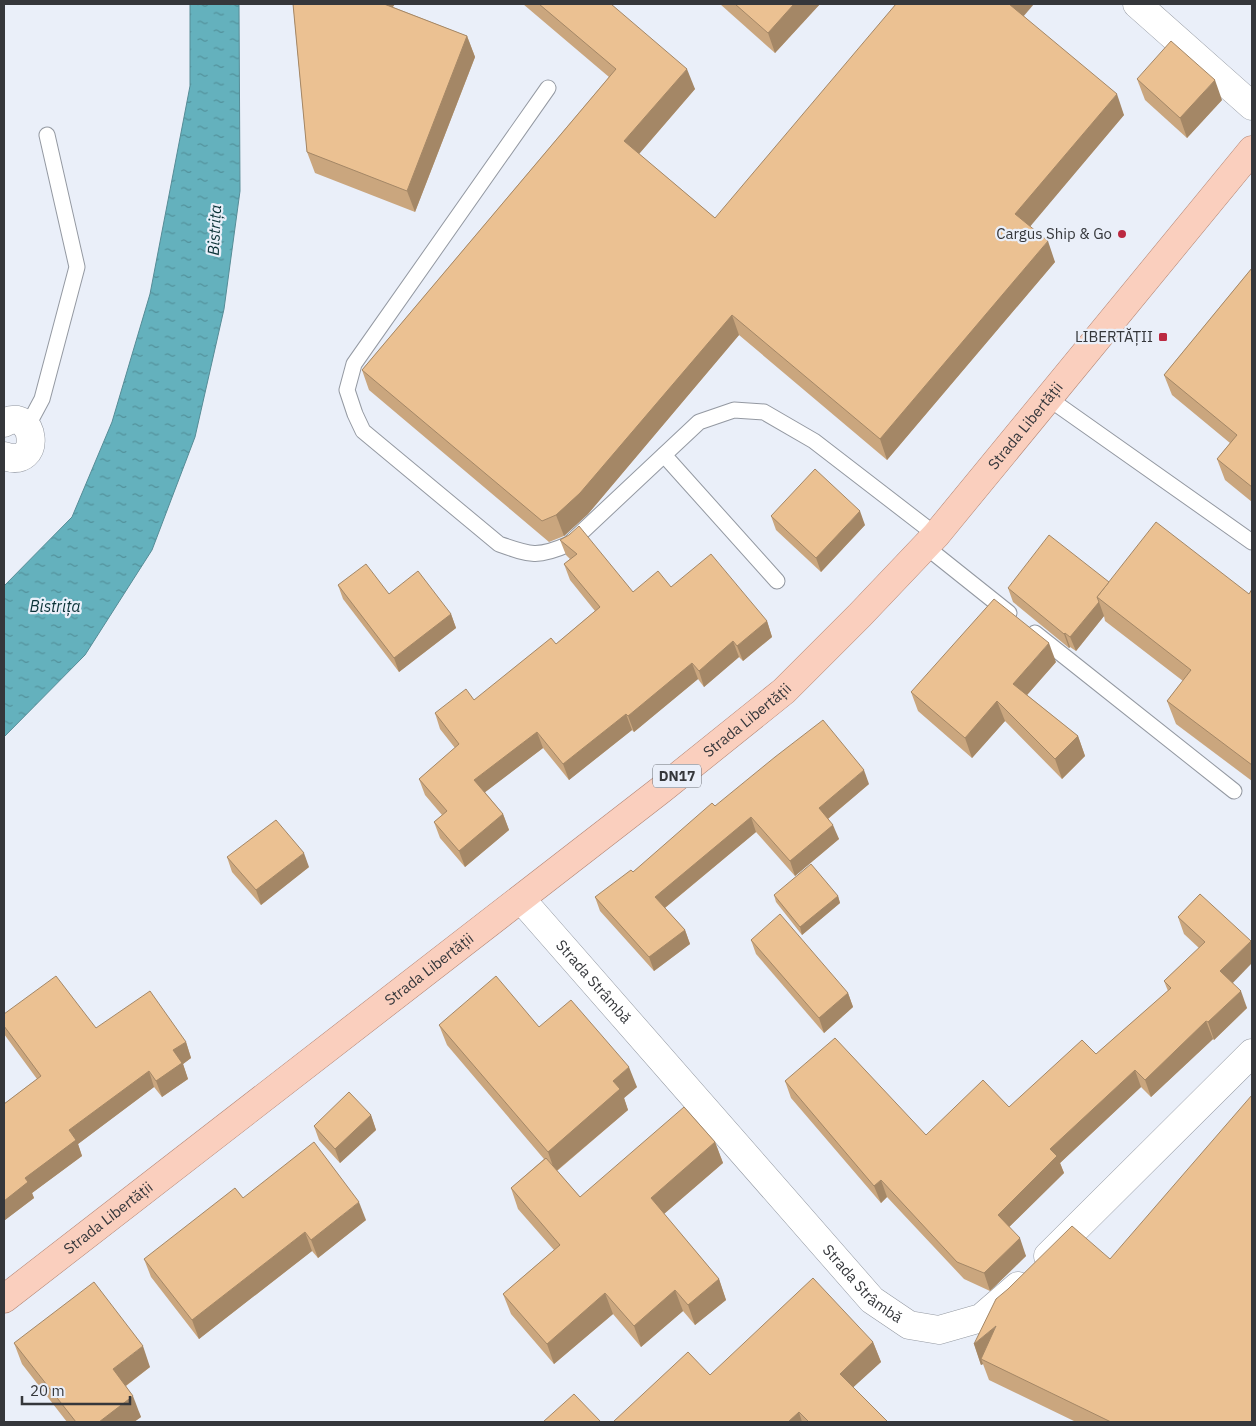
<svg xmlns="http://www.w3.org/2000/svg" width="1256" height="1426" font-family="'IBM Plex Sans',sans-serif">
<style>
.water{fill:url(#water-ripples);stroke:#568c96}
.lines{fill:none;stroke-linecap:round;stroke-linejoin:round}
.lane-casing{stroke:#9499a2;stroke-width:17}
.street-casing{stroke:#9499a2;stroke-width:29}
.primary-casing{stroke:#b38574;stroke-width:29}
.lane{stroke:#fff;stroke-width:15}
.street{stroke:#fff;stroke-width:28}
.primary{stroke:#facfbe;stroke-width:28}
.wall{fill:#caa67e}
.shaded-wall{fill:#a48766}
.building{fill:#ebc192;stroke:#a48766}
.poi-dot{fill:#bb2941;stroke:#eaeff9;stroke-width:2}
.labels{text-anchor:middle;stroke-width:4.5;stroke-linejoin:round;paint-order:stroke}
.shield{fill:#eaeff9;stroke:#6b6e74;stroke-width:1}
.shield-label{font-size:14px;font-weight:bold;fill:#35373b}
.poi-label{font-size:15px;fill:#35373b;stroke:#eaeff9;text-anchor:end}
.street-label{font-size:15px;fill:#35373b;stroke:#eaeff9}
.water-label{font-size:16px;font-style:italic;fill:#0c3338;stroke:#eaeff9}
</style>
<defs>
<pattern id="water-ripples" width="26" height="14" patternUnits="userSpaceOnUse" patternTransform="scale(1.25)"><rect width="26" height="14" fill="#64b1bd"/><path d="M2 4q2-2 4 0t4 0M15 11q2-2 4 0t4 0" fill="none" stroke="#53919b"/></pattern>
</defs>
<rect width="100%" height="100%" fill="#eaeff9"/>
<path class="water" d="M 190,4 L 239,4 L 240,191 L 224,309 L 195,437 L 152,550 L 85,655 L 4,737 L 4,586 L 72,517 L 112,422 L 150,294 L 190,86 Z"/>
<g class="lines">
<defs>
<g id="lane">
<path d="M 548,88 L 354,364 L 347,390 L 355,414 L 363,431 L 499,544 C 530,555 538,558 569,544 L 699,422 L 734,410 L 764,412 L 814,441 L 936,535"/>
<path d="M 1048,398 L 1252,542"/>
<path d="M 27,427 L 42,399 L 77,267 L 47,135"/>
<path d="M 664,455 L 777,581"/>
<path d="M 925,546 L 1009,613"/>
<path d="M 1035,633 L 1234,791"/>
</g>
<g id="street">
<path d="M 1137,4 L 1252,106"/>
<path d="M 4,423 C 35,405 44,470 4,456"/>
<path id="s1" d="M 521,899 L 872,1300 L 909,1325 L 939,1330 L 981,1318 L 1018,1286"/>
<path d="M 1048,1256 L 1252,1053"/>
</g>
<g id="primary">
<path id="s2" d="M 4,1299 L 662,789 L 784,691 L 860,615 L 936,535 L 1252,150"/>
</g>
</defs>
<use href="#lane" class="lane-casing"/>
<use href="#street" class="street-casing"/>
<use href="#primary" class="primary-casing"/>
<use href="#lane" class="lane"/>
<use href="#street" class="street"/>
<use href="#primary" class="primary"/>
</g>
<g class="wall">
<path d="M 293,4 L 395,4 L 393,7 L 467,36 L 475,57 L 415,212 L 315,173 L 307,152 Z"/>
<path d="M 523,4 L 611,4 L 695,89 L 639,154 L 715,218 L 1024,16 L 1124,115 L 1030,226 L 1055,262 L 887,460 L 739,335 L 588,514 L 564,536 L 549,542 L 369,390 L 362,370 L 609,77 Z"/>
<path d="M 720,4 L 820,4 L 775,53 Z"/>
<path d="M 1137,79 L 1222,100 L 1187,138 L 1145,100 Z"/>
<path d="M 1252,268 L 1252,502 L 1225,480 L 1217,459 L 1230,443 L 1172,395 L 1164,375 Z"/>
<path d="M 771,516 L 865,525 L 821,572 L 776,530 Z"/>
<path d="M 560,540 L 633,592 L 671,587 L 767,621 L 772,637 L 743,661 L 739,657 L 704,687 L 698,679 L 634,732 L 632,730 L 569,780 L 543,748 L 485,792 L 503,814 L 509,830 L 465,867 L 440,838 L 434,822 L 442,815 L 425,795 L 419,779 L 455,748 L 440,729 L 435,713 L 474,700 L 556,644 L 595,611 L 570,580 L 564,564 L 570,559 L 566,555 Z"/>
<path d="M 1109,582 L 1249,594 L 1252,589 L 1252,781 L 1176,724 L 1167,701 L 1183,681 L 1105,621 L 1104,616 L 1076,651 L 1070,647 L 1069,648 L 1013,602 L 1008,588 Z"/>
<path d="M 338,585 L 389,594 L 451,614 L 456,628 L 399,672 L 343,599 Z"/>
<path d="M 1056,662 L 1027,695 L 1078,736 L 1085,756 L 1062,779 L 1005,721 L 972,758 L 918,711 L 911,692 Z"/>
<path d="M 869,784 L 828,819 L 839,839 L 795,876 L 756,832 L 665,908 L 685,930 L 690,944 L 654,971 L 600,911 L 595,897 L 633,872 L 715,806 Z"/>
<path d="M 227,857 L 309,867 L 261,905 L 232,872 Z"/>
<path d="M 1200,894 L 1233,983 L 1247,1008 L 1214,1040 L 1213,1039 L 1151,1097 L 1141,1087 L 1060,1163 L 1064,1173 L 1009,1227 L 1026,1256 L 990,1291 L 964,1279 L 887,1197 L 881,1203 L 791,1098 L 785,1081 L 926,1135 L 1009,1107 L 1096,1054 L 1168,991 L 1164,981 L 1199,948 L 1184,934 L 1178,917 Z"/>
<path d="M 774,895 L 838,896 L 840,903 L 802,935 L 776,902 Z"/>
<path d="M 751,940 L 848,993 L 853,1007 L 824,1033 L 756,954 Z"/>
<path d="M 4,1014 L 186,1042 L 191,1058 L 183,1064 L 188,1079 L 162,1097 L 154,1087 L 78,1144 L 82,1156 L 32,1193 L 34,1198 L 5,1220 L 4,1218 L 4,1104 L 37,1079 L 4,1034 Z"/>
<path d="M 439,1025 L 539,1027 L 637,1087 L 624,1098 L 628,1110 L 557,1171 L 580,1197 L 715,1142 L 723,1163 L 664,1214 L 719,1279 L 726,1300 L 695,1325 L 683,1311 L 641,1347 L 613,1314 L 554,1364 L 511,1314 L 503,1294 L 554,1250 L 518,1209 L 511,1188 L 544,1159 L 447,1045 Z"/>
<path d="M 371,1115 L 376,1130 L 340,1163 L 319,1140 L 314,1126 Z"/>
<path d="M 243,1198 L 366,1220 L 318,1258 L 312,1251 L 199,1339 L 151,1277 L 144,1259 Z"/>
<path d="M 1110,1259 L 1252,1422 L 1076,1422 L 989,1380 L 983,1364 L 981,1365 L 974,1344 Z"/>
<path d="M 873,1342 L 881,1362 L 853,1387 L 888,1422 L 613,1422 L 710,1375 Z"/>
<path d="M 14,1343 L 150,1367 L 126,1386 L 141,1417 L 134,1422 L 67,1422 L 22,1364 Z"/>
</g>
<g class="shaded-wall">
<path d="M 375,4 L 395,4 L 381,20 Z"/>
<path d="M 794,4 L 820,4 L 775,53 L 768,33 Z"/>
<path d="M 1009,4 L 1034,4 L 1017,24 Z"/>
<path d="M 467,36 L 475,57 L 415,212 L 407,191 Z"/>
<path d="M 687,69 L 695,89 L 632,162 L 624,141 Z"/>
<path d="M 1215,80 L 1222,100 L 1187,138 L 1180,118 Z"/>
<path d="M 1117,94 L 1124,115 L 1023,235 L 1015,214 Z"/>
<path d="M 1048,241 L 1055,262 L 887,460 L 880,439 Z"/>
<path d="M 732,315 L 739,335 L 588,514 L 564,536 L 556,515 Z"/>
<path d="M 860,511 L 865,525 L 821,572 L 816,558 Z"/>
<path d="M 1099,602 L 1104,616 L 1076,651 L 1070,637 Z"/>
<path d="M 451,614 L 456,628 L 399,672 L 394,658 Z"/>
<path d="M 767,621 L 772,637 L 743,661 L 737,646 Z"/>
<path d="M 1065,633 L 1070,647 L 1069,648 L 1064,634 Z"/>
<path d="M 733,641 L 739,657 L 704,687 L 699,671 Z"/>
<path d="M 1049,643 L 1056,662 L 1020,703 L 1013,684 Z"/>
<path d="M 692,663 L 698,679 L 634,732 L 628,716 Z"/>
<path d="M 997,701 L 1005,721 L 972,758 L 965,738 Z"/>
<path d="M 626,714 L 632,730 L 569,780 L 563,764 Z"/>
<path d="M 537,732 L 543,748 L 480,796 L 474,780 Z"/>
<path d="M 1078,736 L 1085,756 L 1062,779 L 1055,759 Z"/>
<path d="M 864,770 L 869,784 L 824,822 L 819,808 Z"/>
<path d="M 503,814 L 509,830 L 465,867 L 459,851 Z"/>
<path d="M 751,817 L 756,832 L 661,911 L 655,897 Z"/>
<path d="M 833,825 L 839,839 L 795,876 L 790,861 Z"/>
<path d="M 304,853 L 309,867 L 261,905 L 256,890 Z"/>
<path d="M 838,896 L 840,903 L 802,935 L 800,927 Z"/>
<path d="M 685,930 L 690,944 L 654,971 L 649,957 Z"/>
<path d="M 1251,941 L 1252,945 L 1252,963 L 1227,989 L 1220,971 Z"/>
<path d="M 1241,991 L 1247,1008 L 1214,1040 L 1208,1022 Z"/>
<path d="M 848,993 L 853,1007 L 824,1033 L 819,1018 Z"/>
<path d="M 1206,1021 L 1213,1039 L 1151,1097 L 1145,1080 Z"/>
<path d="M 186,1042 L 191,1058 L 183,1064 L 188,1079 L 162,1097 L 156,1081 L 173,1050 Z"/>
<path d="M 629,1067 L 637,1087 L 624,1098 L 628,1110 L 555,1172 L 548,1152 L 613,1081 Z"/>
<path d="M 1135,1070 L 1141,1087 L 1060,1163 L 1064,1173 L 1004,1232 L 998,1215 L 1050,1149 Z"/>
<path d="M 149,1071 L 154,1087 L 78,1144 L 82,1156 L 32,1193 L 34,1198 L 5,1220 L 4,1217 L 4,1201 L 69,1130 Z"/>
<path d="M 371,1115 L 376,1130 L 340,1163 L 335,1149 Z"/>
<path d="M 715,1142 L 723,1163 L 658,1219 L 651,1198 Z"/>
<path d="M 881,1180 L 887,1197 L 881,1203 L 874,1186 Z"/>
<path d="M 359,1202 L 366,1220 L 318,1258 L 311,1240 Z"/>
<path d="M 305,1232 L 312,1251 L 199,1339 L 192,1320 Z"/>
<path d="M 1020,1238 L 1026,1256 L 990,1291 L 984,1273 Z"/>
<path d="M 719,1279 L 726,1300 L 695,1325 L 688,1305 Z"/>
<path d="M 675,1290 L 683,1311 L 641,1347 L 634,1326 Z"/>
<path d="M 605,1293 L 613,1314 L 554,1364 L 547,1344 Z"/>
<path d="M 996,1326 L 981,1359 L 983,1364 L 981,1365 L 974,1344 Z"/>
<path d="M 873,1342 L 881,1362 L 847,1393 L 840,1374 Z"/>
<path d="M 143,1346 L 150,1367 L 120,1390 L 113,1369 Z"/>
<path d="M 133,1396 L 141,1417 L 134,1422 L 99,1422 Z"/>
<path d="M 799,1412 L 802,1422 L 788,1422 Z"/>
</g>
<g class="building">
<path d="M 293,4 L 384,4 L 467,36 L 407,191 L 307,152 Z"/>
<path d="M 539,4 L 611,4 L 687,69 L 624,141 L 715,218 L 896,4 L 1009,4 L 1117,94 L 1015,214 L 1048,241 L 880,439 L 732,315 L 580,493 L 556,515 L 542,521 L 362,370 L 616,69 Z"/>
<path d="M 735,4 L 794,4 L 768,33 Z"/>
<path d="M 1171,41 L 1215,80 L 1180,118 L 1137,79 Z"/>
<path d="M 1252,268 L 1252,487 L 1217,459 L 1237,435 L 1164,375 Z"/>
<path d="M 815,469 L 860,511 L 816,558 L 771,516 Z"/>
<path d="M 1156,522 L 1249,594 L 1252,589 L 1252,765 L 1167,701 L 1191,670 L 1097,597 Z"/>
<path d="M 579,526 L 633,592 L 658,571 L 671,587 L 711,554 L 767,621 L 737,646 L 733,641 L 699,671 L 692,663 L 628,716 L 626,714 L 563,764 L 537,732 L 474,780 L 503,814 L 459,851 L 434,822 L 447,811 L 419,779 L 459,744 L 435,713 L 466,689 L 474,700 L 551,638 L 556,644 L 600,607 L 564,564 L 577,554 L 560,540 L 569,535 Z"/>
<path d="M 1049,535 L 1109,582 L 1097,597 L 1099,602 L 1070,637 L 1065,633 L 1064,634 L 1008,588 Z"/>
<path d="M 366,564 L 389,594 L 418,571 L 451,614 L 394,658 L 338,585 Z"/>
<path d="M 994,599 L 1049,643 L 1013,684 L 1078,736 L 1055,759 L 997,701 L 965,738 L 911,692 Z"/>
<path d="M 823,720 L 864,770 L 819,808 L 833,825 L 790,861 L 751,817 L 655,897 L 685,930 L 649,957 L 595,897 L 631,870 L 633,872 L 712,803 L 715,806 L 775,757 Z"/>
<path d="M 276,820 L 304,853 L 256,890 L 227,857 Z"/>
<path d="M 811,864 L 838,896 L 800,927 L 774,895 Z"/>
<path d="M 1200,894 L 1251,941 L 1220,971 L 1241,991 L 1208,1022 L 1206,1021 L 1145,1080 L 1135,1070 L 1050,1149 L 1057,1156 L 998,1215 L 1020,1238 L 984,1273 L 957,1262 L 881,1180 L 874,1186 L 785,1081 L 835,1038 L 926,1135 L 983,1080 L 1009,1107 L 1082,1040 L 1096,1054 L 1171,988 L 1164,981 L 1205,942 L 1178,917 Z"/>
<path d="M 780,914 L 848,993 L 819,1018 L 751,940 Z"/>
<path d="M 56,976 L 96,1028 L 150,991 L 186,1042 L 173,1050 L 182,1063 L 156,1081 L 149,1071 L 69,1130 L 76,1140 L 25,1178 L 28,1182 L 4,1201 L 4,1104 L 41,1076 L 4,1026 L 4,1014 Z"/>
<path d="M 496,976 L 539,1027 L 571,1000 L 629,1067 L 613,1081 L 620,1089 L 548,1152 L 439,1025 Z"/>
<path d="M 349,1092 L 371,1115 L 335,1149 L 314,1126 Z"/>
<path d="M 1252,1095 L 1252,1422 L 1111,1422 L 981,1359 L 996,1326 L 974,1344 L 996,1299 L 1008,1289 L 1072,1226 L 1110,1259 Z"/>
<path d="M 684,1107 L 715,1142 L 651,1198 L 719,1279 L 688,1305 L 675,1290 L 634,1326 L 605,1293 L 547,1344 L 503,1294 L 560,1245 L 511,1188 L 546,1158 L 580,1197 Z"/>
<path d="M 314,1142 L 359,1202 L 311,1240 L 305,1232 L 192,1320 L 144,1259 L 235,1188 L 243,1198 Z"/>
<path d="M 813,1278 L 873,1342 L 840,1374 L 888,1422 L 809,1422 L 799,1412 L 788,1422 L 613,1422 L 688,1352 L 710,1375 Z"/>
<path d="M 94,1282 L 143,1346 L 113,1369 L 133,1396 L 99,1422 L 76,1422 L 14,1343 Z"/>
<path d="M 574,1394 L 601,1422 L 543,1422 Z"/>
</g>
<g class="poi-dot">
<circle cx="1122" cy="234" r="5"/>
<rect x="1158" y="332" width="10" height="10" rx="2.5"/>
</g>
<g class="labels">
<rect class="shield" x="653" y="764.5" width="48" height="23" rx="4"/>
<g class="shield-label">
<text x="677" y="781">DN17</text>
</g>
<g class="poi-label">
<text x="1112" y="239">Cargus Ship &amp; Go</text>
<text x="1153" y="342">LIBERTĂȚII</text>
</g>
<g class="street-label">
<text dy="5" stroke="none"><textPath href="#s2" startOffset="1348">Strada Libertății</textPath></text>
<text dy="5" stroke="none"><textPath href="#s2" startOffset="942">Strada Libertății</textPath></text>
<text dy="5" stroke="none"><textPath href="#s2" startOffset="538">Strada Libertății</textPath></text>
<text dy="5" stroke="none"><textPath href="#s1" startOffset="110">Strada Strâmbă</textPath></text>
<text dy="5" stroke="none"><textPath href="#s2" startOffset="132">Strada Libertății</textPath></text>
<text dy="5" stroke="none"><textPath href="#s1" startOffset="515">Strada Strâmbă</textPath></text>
</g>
<g class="water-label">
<text transform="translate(214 230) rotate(-87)" y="6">Bistrița</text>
<text x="55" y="612">Bistrița</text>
</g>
</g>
<rect width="1256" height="1426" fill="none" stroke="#35373b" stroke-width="10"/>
<path d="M22 1396v8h108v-8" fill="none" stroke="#35373b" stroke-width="2.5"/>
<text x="30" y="1396" font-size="15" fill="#35373b" stroke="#eaeff9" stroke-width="4" paint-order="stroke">20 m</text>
</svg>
